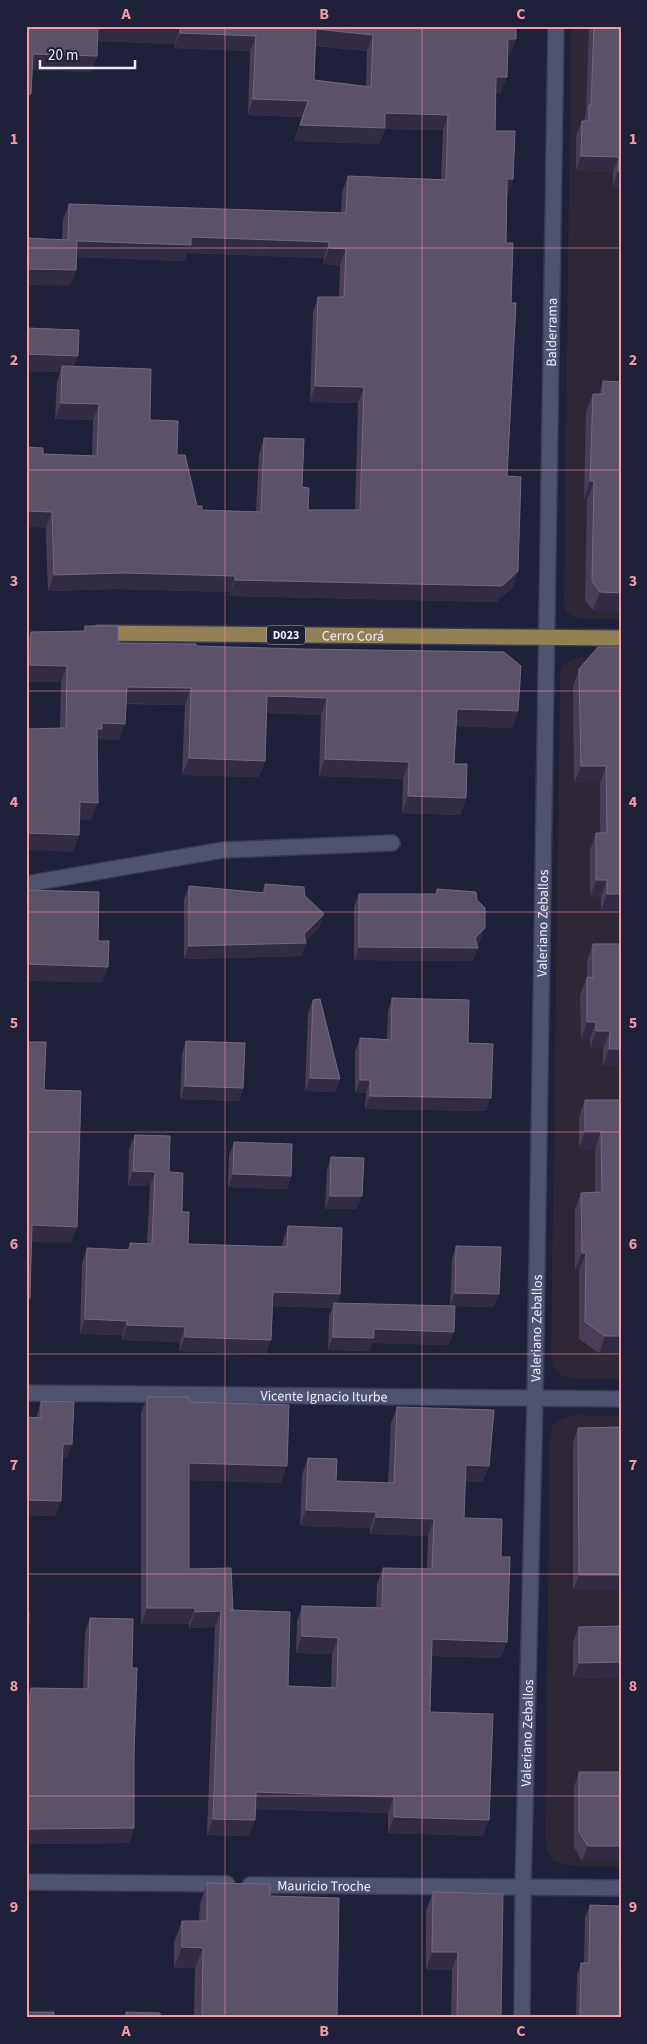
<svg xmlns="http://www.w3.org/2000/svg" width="647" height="2044" font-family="'Source Sans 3',sans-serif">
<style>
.commercial{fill:#2e2736}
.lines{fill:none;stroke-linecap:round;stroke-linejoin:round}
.service-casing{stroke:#3b3b51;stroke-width:18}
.minor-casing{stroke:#3b3b51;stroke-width:18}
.primary-casing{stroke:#3b3b51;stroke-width:18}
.service{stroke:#4f536f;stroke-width:15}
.minor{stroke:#4f536f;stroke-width:15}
.primary{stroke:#938055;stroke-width:15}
.wall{fill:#4a3e57;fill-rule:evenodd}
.shaded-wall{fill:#312b43}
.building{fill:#5b5169;stroke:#726980;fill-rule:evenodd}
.grid{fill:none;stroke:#f49aa1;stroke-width:1;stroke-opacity:0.55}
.labels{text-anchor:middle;stroke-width:5;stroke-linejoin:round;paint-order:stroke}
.shield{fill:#1e2139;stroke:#aeb0c3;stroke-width:1}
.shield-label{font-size:12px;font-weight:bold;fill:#ebedfe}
.street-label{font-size:14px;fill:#ebedfe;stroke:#1e2139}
.neatline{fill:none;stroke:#f49aa1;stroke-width:2}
.grid-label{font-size:16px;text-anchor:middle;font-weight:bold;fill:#f49aa1}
</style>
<rect width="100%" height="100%" fill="#1e2139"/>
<g class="commercial">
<path d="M 571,26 L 621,26 L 621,619 L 582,619 L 572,616 L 565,610 L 564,601 Z"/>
<path d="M 582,657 L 621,658 L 621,1379 L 576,1379 L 561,1375 L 553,1366 L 551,1352 L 560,680 L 561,667 L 570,660 Z"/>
<path d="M 574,1415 L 621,1416 L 621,1867 L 572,1866 L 555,1862 L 548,1853 L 545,1839 L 550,1436 L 553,1425 L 563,1418 Z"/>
</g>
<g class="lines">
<defs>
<path id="service" d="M 26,884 L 223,850 L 392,843"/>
<g id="minor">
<path id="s1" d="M 26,1393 L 621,1399"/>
<path d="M 26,1882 L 227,1884"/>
<path id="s2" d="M 250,1885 L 621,1888"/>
<path id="s3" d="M 522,2018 L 523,1887 L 535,1398 L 556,26"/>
</g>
<g id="primary">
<path id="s4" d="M 98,633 L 621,638"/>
</g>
</defs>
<use href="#service" class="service-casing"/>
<use href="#minor" class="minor-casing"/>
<use href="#primary" class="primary-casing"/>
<use href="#service" class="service"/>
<use href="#minor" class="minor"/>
<use href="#primary" class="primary"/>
</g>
<g class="wall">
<path d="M 26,26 L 516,26 L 516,39 L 510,55 L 507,55 L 501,93 L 496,93 L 495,131 L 513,179 L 507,195 L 506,243 L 511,303 L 507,476 L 518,571 L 513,587 L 496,602 L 229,596 L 230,592 L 118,589 L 48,591 L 43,454 L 92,456 L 93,420 L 55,419 L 57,382 L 60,372 L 26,371 L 26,328 L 74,366 L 150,420 L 177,455 L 197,506 L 202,510 L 256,512 L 259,454 L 264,438 L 302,487 L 308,510 L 355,510 L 358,403 L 310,402 L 313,312 L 318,297 L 339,297 L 340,265 L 323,264 L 324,258 L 187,253 L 185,261 L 76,257 L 76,270 L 70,286 L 62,240 L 63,220 L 69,204 L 341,213 L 342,192 L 348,176 L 441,179 L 443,130 L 385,129 L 379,144 L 294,141 L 302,117 L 248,115 L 250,51 L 174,48 L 175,44 L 97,41 L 97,56 L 91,72 L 32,70 ZM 315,46 L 367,51 L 366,86 L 314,80 Z"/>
<path d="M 589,26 L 621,26 L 621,187 L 613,186 L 613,172 L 576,171 L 576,136 L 582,121 L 584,121 L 586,114 Z"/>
<path d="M 603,381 L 621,382 L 621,611 L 593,610 L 585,600 L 587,500 L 584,500 L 586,412 L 593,394 L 599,394 Z"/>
<path d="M 85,626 L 118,643 L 196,646 L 518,711 L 512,728 L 456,726 L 454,764 L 466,798 L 460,815 L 402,813 L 403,779 L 319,776 L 321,715 L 267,713 L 265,761 L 259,777 L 182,775 L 185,705 L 126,704 L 119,740 L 98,739 L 97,743 L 91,820 L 80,819 L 79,835 L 73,852 L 60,728 L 61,682 L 26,682 L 26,644 L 31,632 L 83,631 Z"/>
<path d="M 621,647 L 621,1066 L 603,1066 L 603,1048 L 590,1048 L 590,1039 L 581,1039 L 580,995 L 587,977 L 587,961 L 593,944 L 621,944 L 621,911 L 601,911 L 601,897 L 590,897 L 590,850 L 596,833 L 600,833 L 600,783 L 574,783 L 573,687 L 579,669 Z"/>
<path d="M 265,884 L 305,896 L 324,914 L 319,928 L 305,941 L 306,943 L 301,956 L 184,959 L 184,899 L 189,886 L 262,893 Z"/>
<path d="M 437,889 L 480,941 L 477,945 L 473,961 L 354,960 L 354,907 L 359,894 L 435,894 Z"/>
<path d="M 392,998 L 468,1043 L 486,1111 L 365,1109 L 366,1093 L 355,1093 L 355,1052 L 360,1038 L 387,1039 L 388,1011 Z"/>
<path d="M 313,1000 L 340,1079 L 335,1092 L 305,1091 L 308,1013 Z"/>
<path d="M 186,1041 L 243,1088 L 239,1101 L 180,1099 L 182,1054 Z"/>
<path d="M 585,1100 L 621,1100 L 621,1354 L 599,1353 L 579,1339 L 579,1270 L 575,1270 L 575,1210 L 581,1193 L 595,1193 L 595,1149 L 579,1148 L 579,1117 Z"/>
<path d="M 135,1135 L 169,1172 L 182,1212 L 188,1244 L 282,1247 L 283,1241 L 288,1226 L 337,1303 L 449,1345 L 372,1343 L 369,1351 L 328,1350 L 329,1316 L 332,1308 L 272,1306 L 266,1354 L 179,1351 L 180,1342 L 122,1340 L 122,1335 L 80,1334 L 82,1263 L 87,1248 L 127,1250 L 130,1243 L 147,1243 L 150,1186 L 128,1186 L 129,1149 Z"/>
<path d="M 234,1142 L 291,1176 L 287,1189 L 228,1187 L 229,1155 Z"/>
<path d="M 331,1157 L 357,1209 L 325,1209 L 327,1170 Z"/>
<path d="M 456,1246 L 494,1307 L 450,1306 L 452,1259 Z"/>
<path d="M 147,1397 L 189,1402 L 281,1483 L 189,1480 L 189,1569 L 233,1610 L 288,1686 L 331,1688 L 332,1654 L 296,1653 L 297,1622 L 302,1606 L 376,1607 L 377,1584 L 383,1568 L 427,1569 L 428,1536 L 370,1534 L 370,1528 L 300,1526 L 302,1475 L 308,1458 L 336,1481 L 388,1483 L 391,1423 L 397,1407 L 483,1482 L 465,1482 L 464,1518 L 501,1557 L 507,1642 L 501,1658 L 432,1656 L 430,1712 L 483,1836 L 388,1833 L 388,1813 L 256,1809 L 249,1836 L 207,1835 L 215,1627 L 189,1628 L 189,1624 L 141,1624 L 141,1413 Z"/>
<path d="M 41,1401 L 67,1459 L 63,1459 L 55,1516 L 26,1515 L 26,1417 L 36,1418 Z"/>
<path d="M 621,1427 L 621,1677 L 573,1678 L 573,1642 L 579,1627 L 620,1626 L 620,1590 L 573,1590 L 573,1443 L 578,1428 Z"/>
<path d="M 90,1618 L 132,1668 L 134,1756 L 134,1828 L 129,1843 L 26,1844 L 26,1700 L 31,1688 L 83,1689 L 85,1633 Z"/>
<path d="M 579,1772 L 621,1772 L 582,1861 L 574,1847 L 574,1787 Z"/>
<path d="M 207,1883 L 270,1896 L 337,2018 L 194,2018 L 195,1968 L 174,1968 L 174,1942 L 182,1921 L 199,1921 L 200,1904 Z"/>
<path d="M 433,1892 L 501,2018 L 451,2018 L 452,1970 L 426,1970 L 426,1911 Z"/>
<path d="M 590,1905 L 619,1963 L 621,2018 L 576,2018 L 577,1975 L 581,1963 L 584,1963 L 585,1917 Z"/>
</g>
<g class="shaded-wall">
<path d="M 98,26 L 124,26 L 180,28 L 175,44 L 92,41 Z"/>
<path d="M 316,29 L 373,35 L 367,51 L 310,45 Z"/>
<path d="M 180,33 L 256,36 L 250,51 L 174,48 Z"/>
<path d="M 508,39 L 516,39 L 510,55 L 502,55 Z"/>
<path d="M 33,54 L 97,56 L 91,72 L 27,70 Z"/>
<path d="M 496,77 L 507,77 L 501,93 L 491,93 Z"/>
<path d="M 26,94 L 31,94 L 26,108 Z"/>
<path d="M 253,99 L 308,101 L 302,117 L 248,115 Z"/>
<path d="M 385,113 L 448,115 L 443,130 L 385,129 L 379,144 L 294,141 L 300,125 Z"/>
<path d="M 581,156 L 619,157 L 613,172 L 576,171 Z"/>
<path d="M 618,171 L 621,171 L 621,187 L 613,186 Z"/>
<path d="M 507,179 L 513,179 L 508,195 L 502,194 Z"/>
<path d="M 191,237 L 329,242 L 324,258 L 187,253 L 185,261 L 71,257 L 77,241 Z"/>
<path d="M 329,248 L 346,249 L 340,265 L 323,264 Z"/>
<path d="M 26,269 L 76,270 L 70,286 L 26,285 Z"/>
<path d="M 26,354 L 78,356 L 72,372 L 62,366 L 60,372 L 26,371 Z"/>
<path d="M 315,386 L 364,387 L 358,403 L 310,402 Z"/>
<path d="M 61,403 L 99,404 L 93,420 L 55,419 Z"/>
<path d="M 590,481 L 594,481 L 587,500 L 584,500 Z"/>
<path d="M 26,511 L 52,512 L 46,528 L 26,527 Z"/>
<path d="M 518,571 L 513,587 L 496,602 L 229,596 L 235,580 Z"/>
<path d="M 124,573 L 235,576 L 230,592 L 118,589 L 48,591 L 54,575 Z"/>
<path d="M 600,592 L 621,593 L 621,611 L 593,610 Z"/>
<path d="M 30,665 L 67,666 L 61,682 L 26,682 L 26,676 Z"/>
<path d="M 127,687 L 191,688 L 185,705 L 121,703 Z"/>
<path d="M 267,696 L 327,698 L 321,715 L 261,713 Z"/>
<path d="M 457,709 L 518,711 L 512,728 L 451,726 Z"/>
<path d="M 102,723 L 125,724 L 119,740 L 98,739 L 96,746 L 97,729 Z"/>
<path d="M 189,758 L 265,761 L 259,777 L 182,775 Z"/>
<path d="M 325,759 L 409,762 L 403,779 L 319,776 Z"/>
<path d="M 581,766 L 606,766 L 600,783 L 574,783 Z"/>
<path d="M 408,796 L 466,798 L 460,815 L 402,813 Z"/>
<path d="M 80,802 L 98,803 L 91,820 L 74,819 Z"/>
<path d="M 26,833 L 79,835 L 73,852 L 26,850 Z"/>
<path d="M 596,880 L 607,880 L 601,897 L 590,897 Z"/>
<path d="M 607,894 L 621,894 L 621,911 L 601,911 Z"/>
<path d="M 324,914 L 319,928 L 303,943 L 306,943 L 301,956 L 184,959 L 189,946 L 304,934 Z"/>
<path d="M 485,928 L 480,941 L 474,948 L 478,948 L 473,961 L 354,960 L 359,947 L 475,938 Z"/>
<path d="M 26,964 L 108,967 L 102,983 L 26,981 Z"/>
<path d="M 587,1022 L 596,1022 L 590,1039 L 581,1039 Z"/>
<path d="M 596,1031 L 610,1031 L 603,1048 L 590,1048 Z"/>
<path d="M 609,1049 L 621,1049 L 621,1066 L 603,1066 Z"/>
<path d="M 310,1078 L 340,1079 L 335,1092 L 305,1091 Z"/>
<path d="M 360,1080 L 370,1080 L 366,1093 L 355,1093 Z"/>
<path d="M 185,1086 L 243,1088 L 239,1101 L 180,1099 Z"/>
<path d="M 370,1096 L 491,1098 L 486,1111 L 365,1109 Z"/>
<path d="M 585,1131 L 601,1131 L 595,1149 L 579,1148 Z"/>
<path d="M 133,1171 L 155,1172 L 150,1186 L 128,1186 Z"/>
<path d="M 233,1174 L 291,1176 L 287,1189 L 228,1187 Z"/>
<path d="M 330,1196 L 362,1196 L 357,1209 L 325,1209 Z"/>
<path d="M 32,1225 L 77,1227 L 71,1243 L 26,1242 Z"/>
<path d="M 582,1253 L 586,1253 L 579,1270 L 575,1270 Z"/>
<path d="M 273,1292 L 340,1294 L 335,1308 L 334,1303 L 332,1308 L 268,1306 Z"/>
<path d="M 455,1293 L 499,1294 L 494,1307 L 450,1306 Z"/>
<path d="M 26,1298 L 30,1298 L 26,1308 Z"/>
<path d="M 85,1319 L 127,1321 L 122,1335 L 80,1334 Z"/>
<path d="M 127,1325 L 185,1327 L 180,1342 L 122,1340 Z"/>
<path d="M 374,1329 L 454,1332 L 449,1345 L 372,1343 L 369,1351 L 328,1350 L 333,1337 Z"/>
<path d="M 605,1336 L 621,1336 L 621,1354 L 599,1353 Z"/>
<path d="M 185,1337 L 271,1340 L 266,1354 L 179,1351 Z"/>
<path d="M 63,1444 L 72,1444 L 67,1459 L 58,1459 Z"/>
<path d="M 189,1463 L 287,1466 L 281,1483 L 183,1480 Z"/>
<path d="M 466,1465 L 489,1466 L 483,1482 L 460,1482 Z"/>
<path d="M 26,1500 L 61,1501 L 55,1516 L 26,1515 Z"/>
<path d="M 306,1510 L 376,1512 L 370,1528 L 300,1526 Z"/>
<path d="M 376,1517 L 434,1519 L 428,1536 L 370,1534 Z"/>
<path d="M 579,1575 L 621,1575 L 621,1588 L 620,1590 L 573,1590 Z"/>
<path d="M 147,1608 L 195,1608 L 189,1624 L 141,1624 Z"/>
<path d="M 221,1611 L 215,1627 L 189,1628 L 195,1612 Z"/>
<path d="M 302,1636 L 338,1638 L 332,1654 L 296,1653 Z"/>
<path d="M 432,1639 L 507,1642 L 501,1658 L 426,1656 Z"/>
<path d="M 621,1662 L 621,1677 L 573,1678 L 579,1663 Z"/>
<path d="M 256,1792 L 394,1797 L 388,1813 L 250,1809 Z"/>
<path d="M 394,1817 L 489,1820 L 483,1836 L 388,1833 Z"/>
<path d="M 213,1819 L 255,1820 L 249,1836 L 207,1835 Z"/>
<path d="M 134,1828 L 129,1843 L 26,1844 L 26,1832 L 28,1829 Z"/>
<path d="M 588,1846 L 621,1846 L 621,1861 L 582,1861 Z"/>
<path d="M 182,1947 L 203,1948 L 195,1968 L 174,1968 Z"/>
<path d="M 432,1952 L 458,1952 L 452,1970 L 426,1970 Z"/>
</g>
<g class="building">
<path d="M 26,26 L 98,26 L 97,56 L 33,54 L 31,94 L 26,94 Z"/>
<path d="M 124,26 L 516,26 L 516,39 L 508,39 L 507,77 L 496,77 L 495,131 L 515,131 L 513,179 L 507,179 L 506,243 L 513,243 L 511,303 L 516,303 L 507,476 L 521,477 L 518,571 L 502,586 L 235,580 L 235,576 L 124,573 L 54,575 L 52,512 L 26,511 L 26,447 L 43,448 L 43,454 L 97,456 L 99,404 L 61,403 L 62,366 L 151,369 L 150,420 L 178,421 L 177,455 L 185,455 L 197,506 L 202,506 L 202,510 L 261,512 L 264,438 L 304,439 L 302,487 L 309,488 L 308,510 L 360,510 L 364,387 L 315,386 L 318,297 L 344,297 L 346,249 L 329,248 L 329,242 L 191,237 L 191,245 L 77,241 L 76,270 L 26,269 L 26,238 L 68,240 L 69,204 L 346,213 L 348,176 L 446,180 L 448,115 L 385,113 L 385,128 L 300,125 L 308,101 L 253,99 L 256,36 L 180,33 L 180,28 ZM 316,29 L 373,35 L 371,87 L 314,80 Z"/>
<path d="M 594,26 L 621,26 L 621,171 L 618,171 L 619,157 L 581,156 L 582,121 L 589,121 L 589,105 L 591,105 Z"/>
<path d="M 26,328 L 79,330 L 78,356 L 26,354 Z"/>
<path d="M 603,381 L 621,382 L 621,593 L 600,592 L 592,581 L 594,481 L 590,481 L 593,394 L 603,394 Z"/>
<path d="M 85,626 L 118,626 L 118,643 L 196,644 L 196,646 L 302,649 L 504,652 L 521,666 L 518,711 L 457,709 L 454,764 L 467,764 L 466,798 L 408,796 L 409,762 L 325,759 L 327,698 L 267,696 L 265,761 L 189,758 L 191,688 L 127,687 L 125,724 L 102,723 L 102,729 L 97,729 L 98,803 L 80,802 L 79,835 L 26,833 L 26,729 L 66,728 L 67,666 L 30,665 L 31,632 L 85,631 Z"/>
<path d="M 598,647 L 621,647 L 621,894 L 607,894 L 607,880 L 596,880 L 596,833 L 607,833 L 606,766 L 581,766 L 579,669 Z"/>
<path d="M 265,884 L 304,887 L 305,896 L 324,914 L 304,934 L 306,943 L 189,946 L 189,886 L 265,893 Z"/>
<path d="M 437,889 L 476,892 L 477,900 L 485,908 L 485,928 L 475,938 L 478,948 L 359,947 L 359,894 L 437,894 Z"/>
<path d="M 26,890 L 99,892 L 98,941 L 109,941 L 108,967 L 26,964 Z"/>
<path d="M 593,944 L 621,944 L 621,1049 L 609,1049 L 610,1031 L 596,1031 L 596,1022 L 587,1022 L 587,977 L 593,978 Z"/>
<path d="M 392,998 L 469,1000 L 468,1043 L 493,1044 L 491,1098 L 370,1096 L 370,1080 L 360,1080 L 360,1038 L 391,1040 Z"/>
<path d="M 320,999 L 340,1079 L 310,1078 L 313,1000 Z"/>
<path d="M 186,1041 L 245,1043 L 243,1088 L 185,1086 Z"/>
<path d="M 26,1042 L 46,1042 L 44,1090 L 81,1091 L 77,1227 L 32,1225 L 30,1298 L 26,1298 Z"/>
<path d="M 585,1100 L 621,1100 L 621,1336 L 605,1336 L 585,1322 L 586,1253 L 582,1253 L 581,1193 L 602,1192 L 601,1131 L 585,1131 Z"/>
<path d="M 135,1135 L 170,1136 L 169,1172 L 183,1173 L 182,1212 L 189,1212 L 188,1244 L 287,1247 L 288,1226 L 342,1228 L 340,1294 L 273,1292 L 271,1340 L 185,1337 L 185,1327 L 127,1325 L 127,1321 L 85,1319 L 87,1248 L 130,1250 L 130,1243 L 152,1244 L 155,1172 L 133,1171 Z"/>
<path d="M 234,1142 L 292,1144 L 291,1176 L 233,1174 Z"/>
<path d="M 331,1157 L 364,1158 L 362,1196 L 330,1196 Z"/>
<path d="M 456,1246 L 501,1247 L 499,1294 L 455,1293 Z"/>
<path d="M 334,1303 L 455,1306 L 454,1332 L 374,1329 L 374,1338 L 333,1337 Z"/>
<path d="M 147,1397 L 189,1397 L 189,1402 L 289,1405 L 287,1466 L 189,1463 L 189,1569 L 231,1568 L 233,1610 L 230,1610 L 290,1612 L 288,1686 L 337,1688 L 338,1638 L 302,1636 L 302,1606 L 382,1608 L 383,1568 L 432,1569 L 434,1519 L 376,1517 L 376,1512 L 306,1510 L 308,1458 L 337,1459 L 336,1481 L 394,1483 L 397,1407 L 494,1410 L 489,1466 L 466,1465 L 464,1518 L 502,1519 L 501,1557 L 510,1557 L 507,1642 L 432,1639 L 430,1712 L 493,1714 L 489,1820 L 394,1817 L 394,1797 L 256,1792 L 255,1820 L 213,1819 L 221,1611 L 195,1612 L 195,1608 L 147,1608 Z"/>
<path d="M 41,1401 L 74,1402 L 72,1444 L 63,1444 L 61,1501 L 26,1500 L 26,1417 L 41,1418 Z"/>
<path d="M 621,1427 L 621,1575 L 579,1575 L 578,1428 Z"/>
<path d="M 26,1612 L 29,1612 L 28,1642 L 26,1642 Z"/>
<path d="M 90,1618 L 133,1619 L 132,1668 L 137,1668 L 134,1756 L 134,1828 L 28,1829 L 27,1797 L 26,1797 L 26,1700 L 30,1700 L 31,1688 L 88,1689 Z"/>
<path d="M 621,1626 L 621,1662 L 579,1663 L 579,1627 Z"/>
<path d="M 579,1772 L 621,1772 L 621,1846 L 588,1846 L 579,1832 Z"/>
<path d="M 207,1883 L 270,1884 L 270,1896 L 339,1898 L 337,2018 L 202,2018 L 203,1948 L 182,1947 L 182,1921 L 207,1921 Z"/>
<path d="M 433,1892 L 503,1894 L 501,2018 L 457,2018 L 458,1952 L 432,1952 Z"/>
<path d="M 590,1905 L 620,1906 L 619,1963 L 621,1963 L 621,2018 L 580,2018 L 581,1963 L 589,1963 Z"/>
<path d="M 26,1913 L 28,1913 L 28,2012 L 54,2012 L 54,2018 L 26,2018 Z"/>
<path d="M 126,2012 L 160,2013 L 160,2018 L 126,2018 Z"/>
</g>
<path class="grid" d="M 225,26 L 225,2018M 422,26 L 422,2018M 26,248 L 621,248M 26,470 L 621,470M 26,691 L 621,691M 26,912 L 621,912M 26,1132 L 621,1132M 26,1354 L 621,1354M 26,1574 L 621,1574M 26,1796 L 621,1796"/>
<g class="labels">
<rect class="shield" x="267" y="625.5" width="38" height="19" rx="4"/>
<g class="shield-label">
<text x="286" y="639">D023</text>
</g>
<g class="street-label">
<text dy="5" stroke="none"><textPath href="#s3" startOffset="1686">Balderrama</textPath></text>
<text dy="5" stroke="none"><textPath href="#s4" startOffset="255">Cerro Corá</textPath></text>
<text dy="5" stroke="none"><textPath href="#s3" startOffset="1095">Valeriano Zeballos</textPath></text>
<text dy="5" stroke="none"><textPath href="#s3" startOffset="690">Valeriano Zeballos</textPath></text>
<text dy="5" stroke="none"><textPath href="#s1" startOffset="298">Vicente Ignacio Iturbe</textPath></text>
<text dy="5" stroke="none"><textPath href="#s3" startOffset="285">Valeriano Zeballos</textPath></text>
<text dy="5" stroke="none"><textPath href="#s2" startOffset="74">Mauricio Troche</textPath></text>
</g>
</g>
<rect width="647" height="2044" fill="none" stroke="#1e2139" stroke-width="55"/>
<path d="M40 60v8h95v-8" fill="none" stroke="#ebedfe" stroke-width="2.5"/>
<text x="48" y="60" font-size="15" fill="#ebedfe" stroke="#1e2139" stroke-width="4" paint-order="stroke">20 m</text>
<rect x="28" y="28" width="592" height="1988" class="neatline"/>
<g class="grid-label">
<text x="126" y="19">A</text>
<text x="324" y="19">B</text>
<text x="521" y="19">C</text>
<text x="14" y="144">1</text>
<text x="633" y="144">1</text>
<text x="14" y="365">2</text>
<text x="633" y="365">2</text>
<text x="14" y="586">3</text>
<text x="633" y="586">3</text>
<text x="14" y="807">4</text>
<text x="633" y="807">4</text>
<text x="14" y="1028">5</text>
<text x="633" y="1028">5</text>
<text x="14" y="1249">6</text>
<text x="633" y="1249">6</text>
<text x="14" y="1470">7</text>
<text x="633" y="1470">7</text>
<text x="14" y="1691">8</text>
<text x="633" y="1691">8</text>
<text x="14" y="1912">9</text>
<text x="633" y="1912">9</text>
<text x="126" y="2036">A</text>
<text x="324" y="2036">B</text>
<text x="521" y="2036">C</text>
</g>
</svg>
